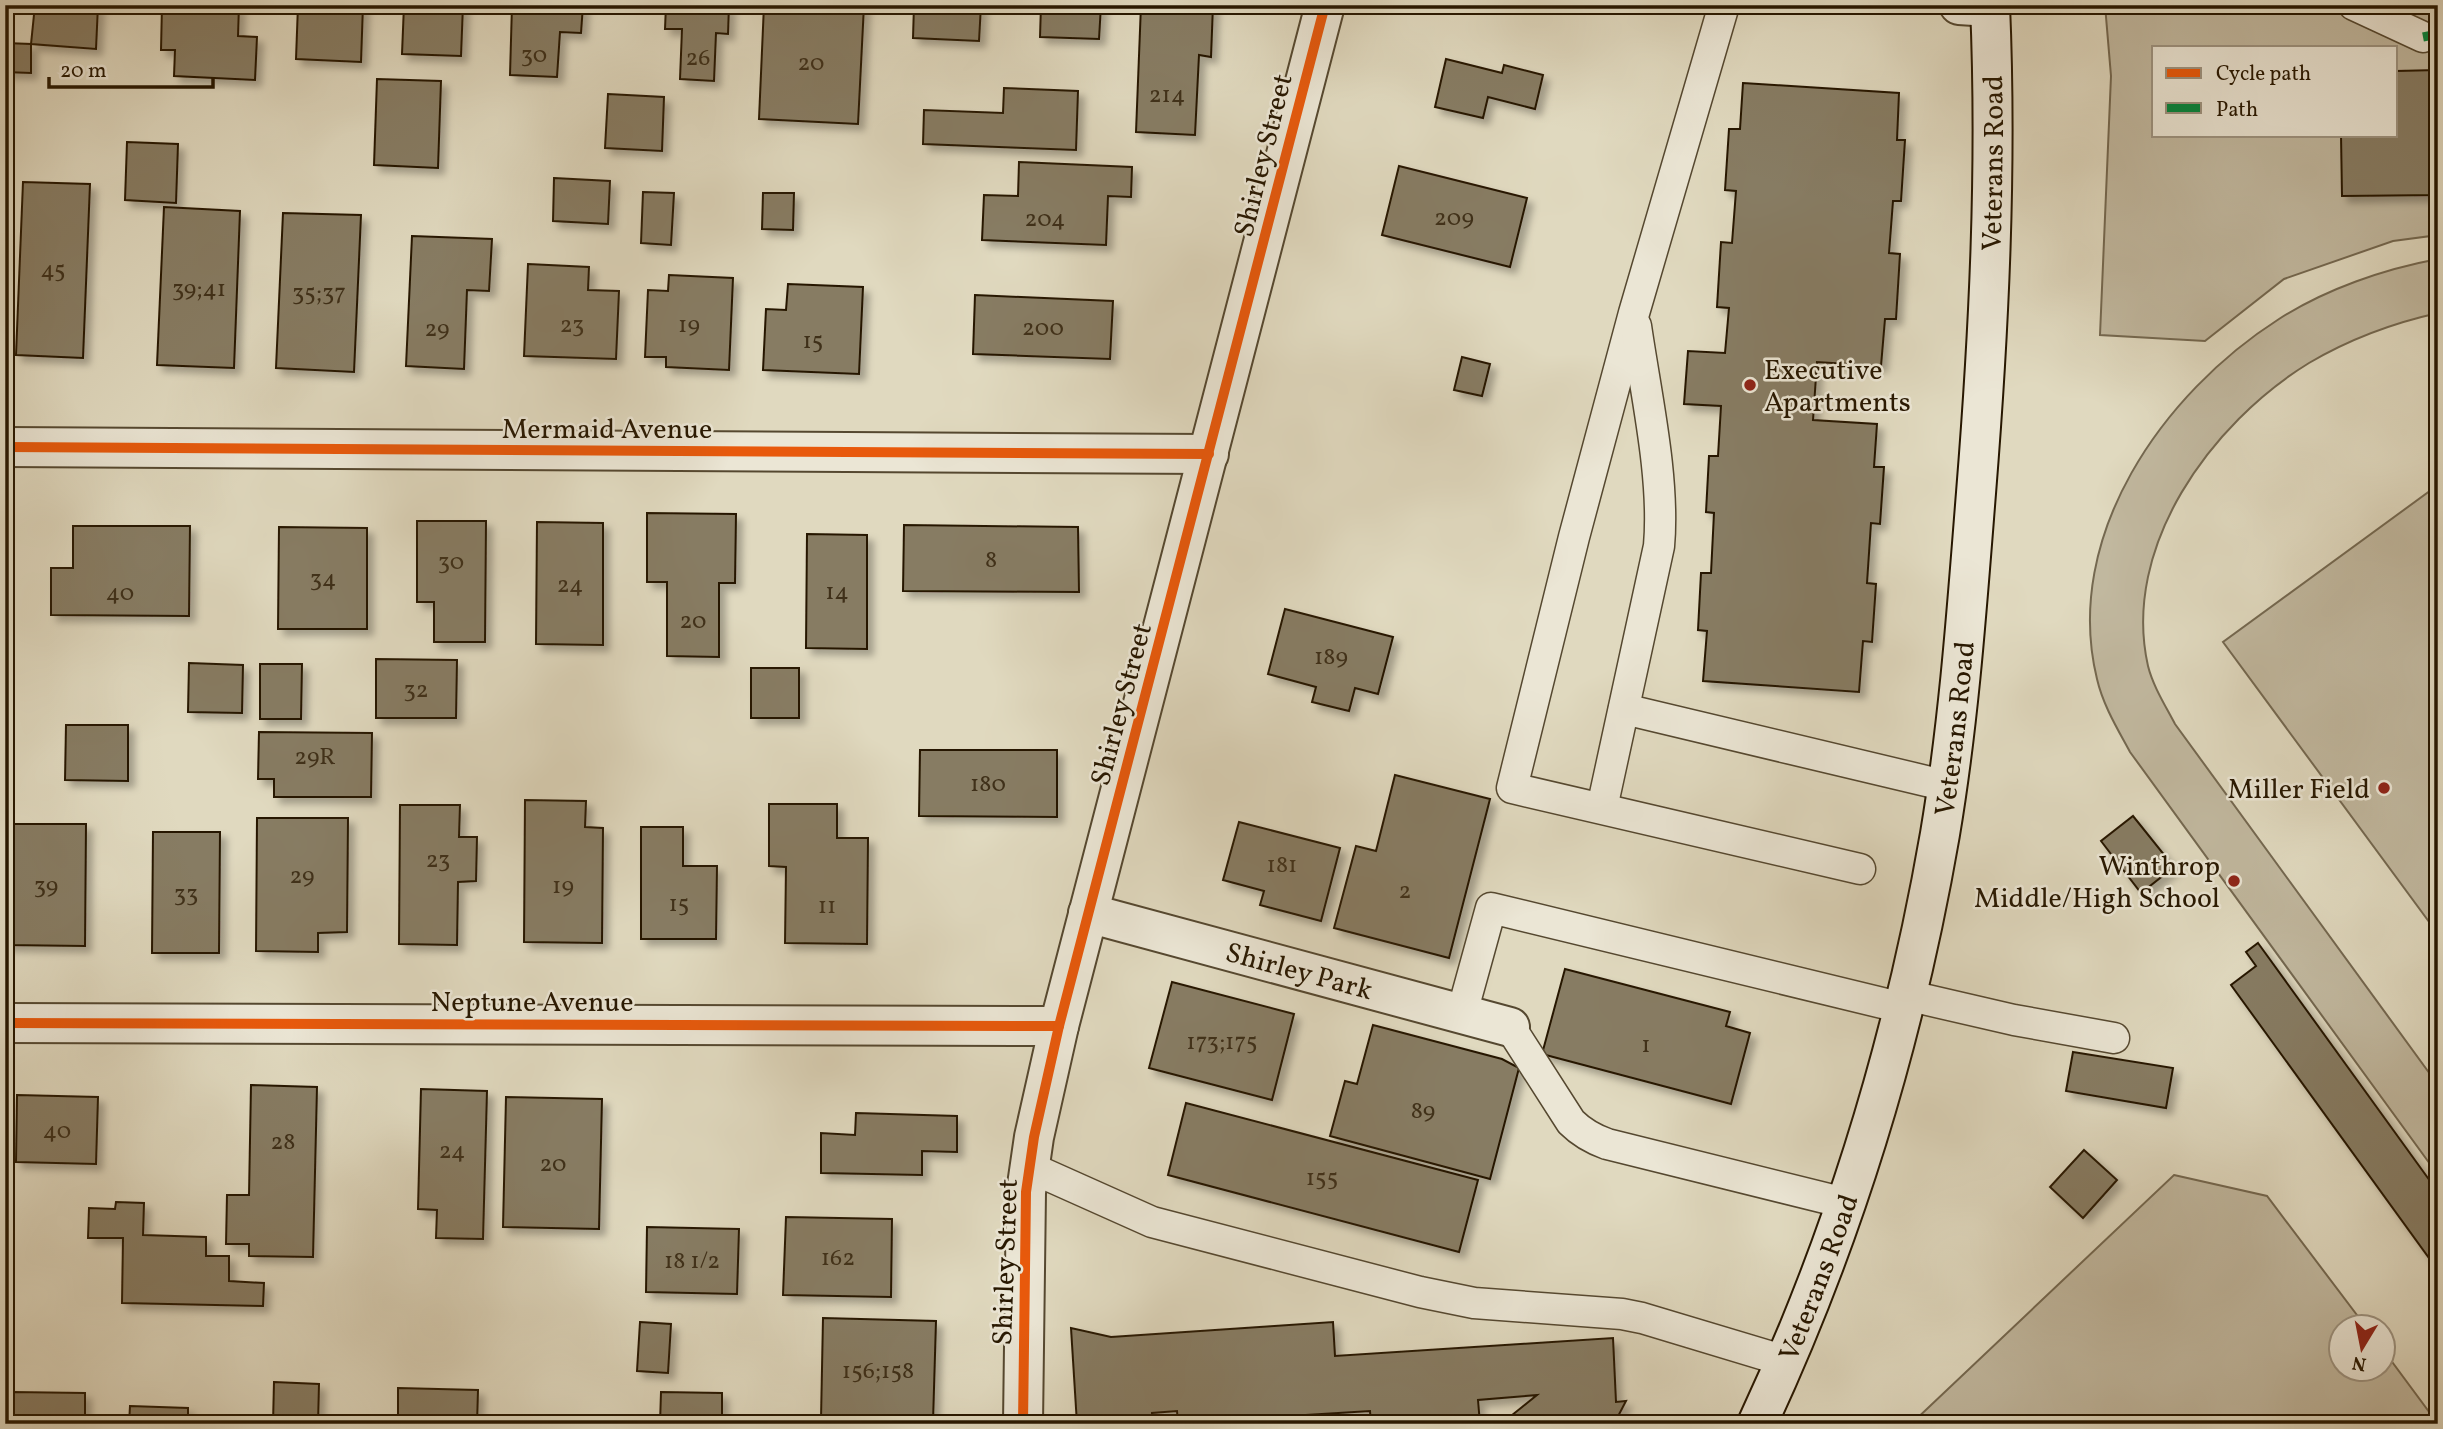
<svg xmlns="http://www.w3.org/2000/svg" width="2443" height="1429" font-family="Vollkorn,serif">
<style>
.green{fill:#c1b89f;stroke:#746850;stroke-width:2;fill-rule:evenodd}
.building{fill:#877c63;stroke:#271700;stroke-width:2;filter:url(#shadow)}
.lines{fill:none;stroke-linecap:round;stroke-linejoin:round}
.service-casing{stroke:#554830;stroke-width:33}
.minor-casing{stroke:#554830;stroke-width:42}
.tertiary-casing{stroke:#554830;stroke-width:42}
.secondary-casing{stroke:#271700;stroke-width:42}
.service{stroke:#ebe6d5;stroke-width:30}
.minor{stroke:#ebe6d5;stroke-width:38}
.tertiary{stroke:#ebe6d5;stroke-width:38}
.secondary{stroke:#ebe6d5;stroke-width:38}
.quiet{stroke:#00873e;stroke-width:9;stroke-dasharray:18 9;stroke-linecap:butt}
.cycleway-casing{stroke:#ebe6d5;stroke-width:15}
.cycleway{stroke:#e8590c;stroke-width:10}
.poi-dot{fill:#8f2418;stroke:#ebe6d5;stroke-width:2.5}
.labels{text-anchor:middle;stroke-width:5;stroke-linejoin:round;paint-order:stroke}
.number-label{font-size:24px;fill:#3f3019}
.street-label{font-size:28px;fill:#271700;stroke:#ebe6d5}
.poi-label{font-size:28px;fill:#271700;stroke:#ebe6d5;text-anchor:end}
</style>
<defs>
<filter id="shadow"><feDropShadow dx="6" dy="6" stdDeviation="3.5" flood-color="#0004"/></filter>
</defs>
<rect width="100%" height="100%" fill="#e0d9bf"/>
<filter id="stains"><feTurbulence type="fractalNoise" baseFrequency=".00286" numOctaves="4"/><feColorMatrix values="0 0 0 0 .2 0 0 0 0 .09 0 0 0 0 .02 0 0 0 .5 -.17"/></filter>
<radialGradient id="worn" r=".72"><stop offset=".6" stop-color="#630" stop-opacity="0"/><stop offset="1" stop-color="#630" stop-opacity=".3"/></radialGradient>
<g class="green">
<path d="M 2105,5 L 2438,5 L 2438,235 L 2393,241 L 2284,279 L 2205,341 L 2100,335 L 2111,76 ZM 2154,47 L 2396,47 L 2396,135 L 2154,135 Z"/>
<path d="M 2438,259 L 2438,313 C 2393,323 2348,340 2309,363 C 2211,423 2121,547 2148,666 C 2153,686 2165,705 2175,724 L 2438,1085 L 2438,1175 L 2130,752 C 2117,728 2103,705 2097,679 C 2062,536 2163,393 2279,319 C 2326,289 2384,269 2438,259 Z"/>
<path d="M 2438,485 L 2438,934 L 2223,642 Z"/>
<path d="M 2174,1175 L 2267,1196 L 2366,1327 L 2342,1328 L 2342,1370 L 2384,1370 L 2384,1351 L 2438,1424 L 1911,1424 Z"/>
</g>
<g class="building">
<path d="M 35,5 L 98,5 L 96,49 L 31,44 Z"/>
<path d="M 162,5 L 239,5 L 238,36 L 257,37 L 255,80 L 174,76 L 175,50 L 161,50 Z"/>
<path d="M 298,5 L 363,5 L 361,62 L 296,59 Z"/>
<path d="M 404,5 L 463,5 L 461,56 L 402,54 Z"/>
<path d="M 512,5 L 583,5 L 581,33 L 560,32 L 557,77 L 510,75 Z"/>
<path d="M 666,5 L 729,5 L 728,34 L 716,33 L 714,81 L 680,79 L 682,29 L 665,29 Z"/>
<path d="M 764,5 L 864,5 L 858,124 L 759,119 Z"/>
<path d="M 914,5 L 981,5 L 979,41 L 913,38 Z"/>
<path d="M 1041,5 L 1101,5 L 1099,39 L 1040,37 Z"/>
<path d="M 1141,5 L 1213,5 L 1211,57 L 1199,55 L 1195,135 L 1136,132 Z"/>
<path d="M 5,43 L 31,44 L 31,73 L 5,72 Z"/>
<path d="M 1446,59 L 1502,73 L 1504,65 L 1543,75 L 1535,109 L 1488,97 L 1483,118 L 1435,107 Z"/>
<path d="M 2438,70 L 2438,195 L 2342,196 L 2341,135 L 2396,135 L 2396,71 Z"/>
<path d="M 377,79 L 441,81 L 438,168 L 374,165 Z"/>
<path d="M 1743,83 L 1899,93 L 1897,140 L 1905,140 L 1901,201 L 1893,201 L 1889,253 L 1900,254 L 1896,319 L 1885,319 L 1881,366 L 1817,362 L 1813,420 L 1877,424 L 1874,467 L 1884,467 L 1880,524 L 1871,523 L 1867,583 L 1876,584 L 1872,642 L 1863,641 L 1859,692 L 1703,681 L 1707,631 L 1698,630 L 1701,573 L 1711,573 L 1714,513 L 1706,512 L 1709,456 L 1718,456 L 1721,406 L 1684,404 L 1688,351 L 1725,353 L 1729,308 L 1717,307 L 1721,242 L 1732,243 L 1736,191 L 1725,190 L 1729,129 L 1740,129 Z"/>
<path d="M 1004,88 L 1078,91 L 1076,150 L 923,144 L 924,110 L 1003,113 Z"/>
<path d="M 608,94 L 664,97 L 662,151 L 605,148 Z"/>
<path d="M 127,142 L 178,144 L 176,203 L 125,200 Z"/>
<path d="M 1019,162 L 1132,167 L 1131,197 L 1108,196 L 1106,245 L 982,240 L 984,195 L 1018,196 Z"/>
<path d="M 1399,166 L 1527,198 L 1510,267 L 1382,235 Z"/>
<path d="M 554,178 L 610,181 L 608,224 L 553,221 Z"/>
<path d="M 23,182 L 90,184 L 83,358 L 16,355 Z"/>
<path d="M 643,192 L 674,193 L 671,245 L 641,243 Z"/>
<path d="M 763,193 L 794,193 L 793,230 L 762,229 Z"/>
<path d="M 164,207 L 240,211 L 234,368 L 157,365 Z"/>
<path d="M 283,213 L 361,215 L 354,372 L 276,368 Z"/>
<path d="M 412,236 L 492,239 L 489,291 L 467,290 L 464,369 L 406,366 Z"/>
<path d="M 528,264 L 589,267 L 588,290 L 619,291 L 616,359 L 524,356 Z"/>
<path d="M 669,275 L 733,278 L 729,370 L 666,367 L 666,357 L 645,357 L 648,290 L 668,291 Z"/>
<path d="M 788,284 L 863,287 L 859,374 L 763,370 L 766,309 L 786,310 Z"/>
<path d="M 975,295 L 1113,301 L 1110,359 L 973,354 Z"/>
<path d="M 1462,357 L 1490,364 L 1482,396 L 1454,390 Z"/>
<path d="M 647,513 L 736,514 L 735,583 L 719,583 L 719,657 L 667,656 L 667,582 L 647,582 Z"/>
<path d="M 417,521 L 486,521 L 485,642 L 434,642 L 434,602 L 417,602 Z"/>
<path d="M 537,522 L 603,523 L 603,645 L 536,644 Z"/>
<path d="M 904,525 L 1078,527 L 1079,592 L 903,591 Z"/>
<path d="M 73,526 L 190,526 L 189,616 L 51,615 L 51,568 L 73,568 Z"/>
<path d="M 279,527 L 367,528 L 367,629 L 278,629 Z"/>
<path d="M 807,534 L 867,535 L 867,649 L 806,648 Z"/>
<path d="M 1285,609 L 1393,637 L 1378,694 L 1355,688 L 1349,711 L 1312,702 L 1316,687 L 1268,674 Z"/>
<path d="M 376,659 L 457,660 L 456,718 L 376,718 Z"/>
<path d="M 189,663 L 243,665 L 242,713 L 188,712 Z"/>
<path d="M 260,664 L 302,664 L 301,719 L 260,719 Z"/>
<rect x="751" y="668" width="48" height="50"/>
<path d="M 66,725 L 128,725 L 128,781 L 65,780 Z"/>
<path d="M 259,732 L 372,733 L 371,797 L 274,797 L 274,779 L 258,779 Z"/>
<path d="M 920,750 L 1057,750 L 1057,817 L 919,816 Z"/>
<path d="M 1395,775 L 1490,799 L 1449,958 L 1334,928 L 1356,846 L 1376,851 Z"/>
<path d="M 525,800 L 586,801 L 585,827 L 603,828 L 602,943 L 524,942 Z"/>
<path d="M 769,804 L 837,804 L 837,838 L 868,838 L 867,944 L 785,943 L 786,867 L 769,866 Z"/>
<path d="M 400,805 L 460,805 L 459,837 L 477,837 L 476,881 L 458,882 L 457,945 L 399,944 Z"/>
<path d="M 2133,816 L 2174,867 L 2141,893 L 2101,841 Z"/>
<path d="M 257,818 L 348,818 L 347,932 L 318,933 L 318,952 L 256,951 Z"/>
<path d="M 1239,822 L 1340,848 L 1321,921 L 1260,905 L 1264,891 L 1223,880 Z"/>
<path d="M 5,824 L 86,824 L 85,946 L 5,945 Z"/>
<path d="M 641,827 L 683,827 L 683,866 L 717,866 L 716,939 L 641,939 Z"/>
<path d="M 153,832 L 220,832 L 219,953 L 152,953 Z"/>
<path d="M 2258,943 L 2438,1192 L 2438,1251 L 2429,1258 L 2231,985 L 2256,966 L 2246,952 Z"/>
<path d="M 1565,969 L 1730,1012 L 1726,1026 L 1750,1033 L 1731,1104 L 1542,1054 Z"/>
<path d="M 1172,982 L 1294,1014 L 1272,1100 L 1149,1068 Z"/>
<path d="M 1373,1025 L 1502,1059 L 1519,1068 L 1490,1179 L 1330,1136 L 1345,1081 L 1357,1084 Z"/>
<path d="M 2073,1052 L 2173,1068 L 2166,1108 L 2066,1091 Z"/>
<path d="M 251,1085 L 317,1087 L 313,1257 L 249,1256 L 249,1244 L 226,1244 L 227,1195 L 249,1195 Z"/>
<path d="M 421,1089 L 487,1091 L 483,1239 L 436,1238 L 437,1210 L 418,1209 Z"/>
<path d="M 17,1095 L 98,1097 L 96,1164 L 16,1162 Z"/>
<path d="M 506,1097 L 602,1099 L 599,1229 L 503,1227 Z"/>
<path d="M 1186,1103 L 1478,1180 L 1459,1252 L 1168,1175 Z"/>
<path d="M 856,1113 L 957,1116 L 957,1152 L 922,1151 L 922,1175 L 821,1173 L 821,1133 L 855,1135 Z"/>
<path d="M 2084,1150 L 2117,1180 L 2083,1218 L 2050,1187 Z"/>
<path d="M 116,1202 L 144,1203 L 143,1235 L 206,1237 L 206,1256 L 229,1256 L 229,1281 L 264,1283 L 263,1306 L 122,1303 L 123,1238 L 88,1238 L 89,1208 L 115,1209 Z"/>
<path d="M 786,1217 L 892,1219 L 891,1297 L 783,1295 Z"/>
<path d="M 647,1227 L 739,1229 L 737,1294 L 646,1292 Z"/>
<path d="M 823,1318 L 936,1321 L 933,1422 L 821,1419 Z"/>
<path d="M 640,1322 L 671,1324 L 668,1373 L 637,1371 Z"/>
<path d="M 1333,1322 L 1335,1356 L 1613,1338 L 1616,1402 L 1626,1401 L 1614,1424 L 1501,1424 L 1537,1395 L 1478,1400 L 1480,1424 L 1371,1424 L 1370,1411 L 1178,1423 L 1177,1411 L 1152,1413 L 1152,1424 L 1077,1424 L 1071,1328 L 1111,1337 Z"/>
<path d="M 274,1382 L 319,1384 L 318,1424 L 273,1424 Z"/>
<path d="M 398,1388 L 478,1390 L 477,1424 L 398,1424 Z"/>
<path d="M 12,1392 L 85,1393 L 85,1424 L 11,1424 Z"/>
<path d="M 661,1392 L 722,1393 L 722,1424 L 660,1424 Z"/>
<path d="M 130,1406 L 188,1408 L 188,1421 L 242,1422 L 242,1424 L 129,1424 Z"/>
</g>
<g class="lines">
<defs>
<g id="service">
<path d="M 1724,5 L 1634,313 L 1574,537 L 1512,788 L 1860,869"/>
<path d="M 2354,5 L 2423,37"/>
<path d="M 1624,709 L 1947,786"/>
<path d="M 1602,808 L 1659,546 C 1665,478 1646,395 1636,326"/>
<path d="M 1906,995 L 2014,1020 L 2114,1038"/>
<path d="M 1462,1013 L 1491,908 L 1903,1008"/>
<path d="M 1510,1027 L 1571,1122 C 1582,1133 1593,1139 1607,1144 L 1845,1203"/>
<path d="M 1029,1167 L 1152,1222 L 1420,1292 L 1474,1303 L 1622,1314 L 1642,1318 L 1785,1361"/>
</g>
<g id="minor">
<path d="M 1959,5 L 1990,7"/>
<path d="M 5,447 L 1209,454"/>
<path id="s1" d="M 1088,913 L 1510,1027"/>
<path d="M 5,1023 L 1059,1026"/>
</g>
<path id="tertiary" d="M 1023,1424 L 1026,1192 L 1034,1137 L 1059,1026 L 1325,5"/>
<g id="secondary">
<path id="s2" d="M 1757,1424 C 1844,1238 1905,1036 1940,834 C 1959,721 1967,607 1976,493 C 1989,331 1997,168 1990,5"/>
</g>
</defs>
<use href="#service" class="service-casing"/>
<use href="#minor" class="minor-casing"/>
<use href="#tertiary" class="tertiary-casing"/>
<use href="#secondary" class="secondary-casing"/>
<use href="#service" class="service"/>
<use href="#minor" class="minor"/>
<use href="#tertiary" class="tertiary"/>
<use href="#secondary" class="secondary"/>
<path class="quiet" d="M 2423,37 L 2438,34"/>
<defs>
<g id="cycleway">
<path d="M 5,447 L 1209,454"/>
<path d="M 5,1023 L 1059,1026"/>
<path d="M 1023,1424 L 1026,1192 L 1034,1137 L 1059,1026 L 1325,5"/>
</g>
</defs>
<use href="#cycleway" class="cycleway-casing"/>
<use href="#cycleway" class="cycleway"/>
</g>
<g class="poi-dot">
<circle cx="1750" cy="385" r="7"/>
<circle cx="2384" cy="788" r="7"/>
<circle cx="2234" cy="881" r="7"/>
</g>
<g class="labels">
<g class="number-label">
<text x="534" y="62">30</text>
<text x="698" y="65">26</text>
<text x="811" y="70">20</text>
<text x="1167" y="102">214</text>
<text x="1454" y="225">209</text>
<text x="1045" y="226">204</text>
<text x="53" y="277">45</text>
<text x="199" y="296">39;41</text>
<text x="319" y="300">35;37</text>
<text x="572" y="332">23</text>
<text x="689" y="332">19</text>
<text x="1043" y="335">200</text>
<text x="437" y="336">29</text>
<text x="813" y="348">15</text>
<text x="991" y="567">8</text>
<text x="451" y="569">30</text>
<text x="323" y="586">34</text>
<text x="570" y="592">24</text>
<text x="837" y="599">14</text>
<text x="120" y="600">40</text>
<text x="693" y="628">20</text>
<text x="1331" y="664">189</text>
<text x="416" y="697">32</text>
<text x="315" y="764">29R</text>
<text x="988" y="791">180</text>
<text x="438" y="867">23</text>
<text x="1282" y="872">181</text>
<text x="302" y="883">29</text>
<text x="46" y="893">39</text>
<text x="563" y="893">19</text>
<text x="1405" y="898">2</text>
<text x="186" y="901">33</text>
<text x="679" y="911">15</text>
<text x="827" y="913">11</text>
<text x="1222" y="1049">173;175</text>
<text x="1646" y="1052">1</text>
<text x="1423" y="1118">89</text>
<text x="57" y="1138">40</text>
<text x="283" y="1149">28</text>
<text x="452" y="1158">24</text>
<text x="553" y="1171">20</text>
<text x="1322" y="1185">155</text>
<text x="838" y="1265">162</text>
<text x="692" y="1268">18 1/2</text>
<text x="878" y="1378">156;158</text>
</g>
<g class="street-label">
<text transform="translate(1262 155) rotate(-76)" y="10">Shirley Street</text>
<text dy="10" stroke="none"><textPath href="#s2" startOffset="1293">Veterans Road</textPath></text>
<text x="607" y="438">Mermaid Avenue</text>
<text transform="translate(1120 704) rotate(-75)" y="10">Shirley Street</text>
<text dy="10" stroke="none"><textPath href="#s2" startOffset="726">Veterans Road</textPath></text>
<text dy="10" stroke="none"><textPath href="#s1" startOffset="219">Shirley Park</textPath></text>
<text x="532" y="1011">Neptune Avenue</text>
<text transform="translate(1004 1262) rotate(-88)" y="10">Shirley Street</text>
<text dy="10" stroke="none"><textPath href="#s2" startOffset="159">Veterans Road</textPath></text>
</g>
<g class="poi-label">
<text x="1764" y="379" text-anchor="start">Executive<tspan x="1764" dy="32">Apartments</tspan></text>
<text x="2370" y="798">Miller Field</text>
<text x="2220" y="875">Winthrop<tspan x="2220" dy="32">Middle/High School</tspan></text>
</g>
</g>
<rect width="2443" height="1429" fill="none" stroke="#e0d9bf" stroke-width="28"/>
<rect x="7" y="7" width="2429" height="1415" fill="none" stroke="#271700" stroke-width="3.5"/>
<rect x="14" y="14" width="2415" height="1401" fill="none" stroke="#271700" stroke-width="2"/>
<rect x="2152" y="46" width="245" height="91" fill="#ebe6d5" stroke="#9d9380" stroke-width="2"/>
<rect x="2166" y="68" width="35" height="10" fill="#e8590c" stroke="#9d9380" stroke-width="2"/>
<text x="2216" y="80" font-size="21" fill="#271700">Cycle path</text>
<rect x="2166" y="103" width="35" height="10" fill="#00873e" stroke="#9d9380" stroke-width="2"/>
<text x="2216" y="116" font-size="21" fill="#271700">Path</text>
<g transform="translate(2362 1348) rotate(190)"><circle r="33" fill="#ebe6d5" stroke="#9d9380" stroke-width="2"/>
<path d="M0-5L12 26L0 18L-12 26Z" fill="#8f2418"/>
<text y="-10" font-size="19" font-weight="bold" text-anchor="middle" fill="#271700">N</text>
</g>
<path d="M49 77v10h164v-10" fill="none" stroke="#271700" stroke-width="3.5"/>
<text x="60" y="77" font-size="21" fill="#271700" stroke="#ebe6d5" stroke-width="5" paint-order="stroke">20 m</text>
<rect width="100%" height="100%" filter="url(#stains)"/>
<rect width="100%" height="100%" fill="url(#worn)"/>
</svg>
